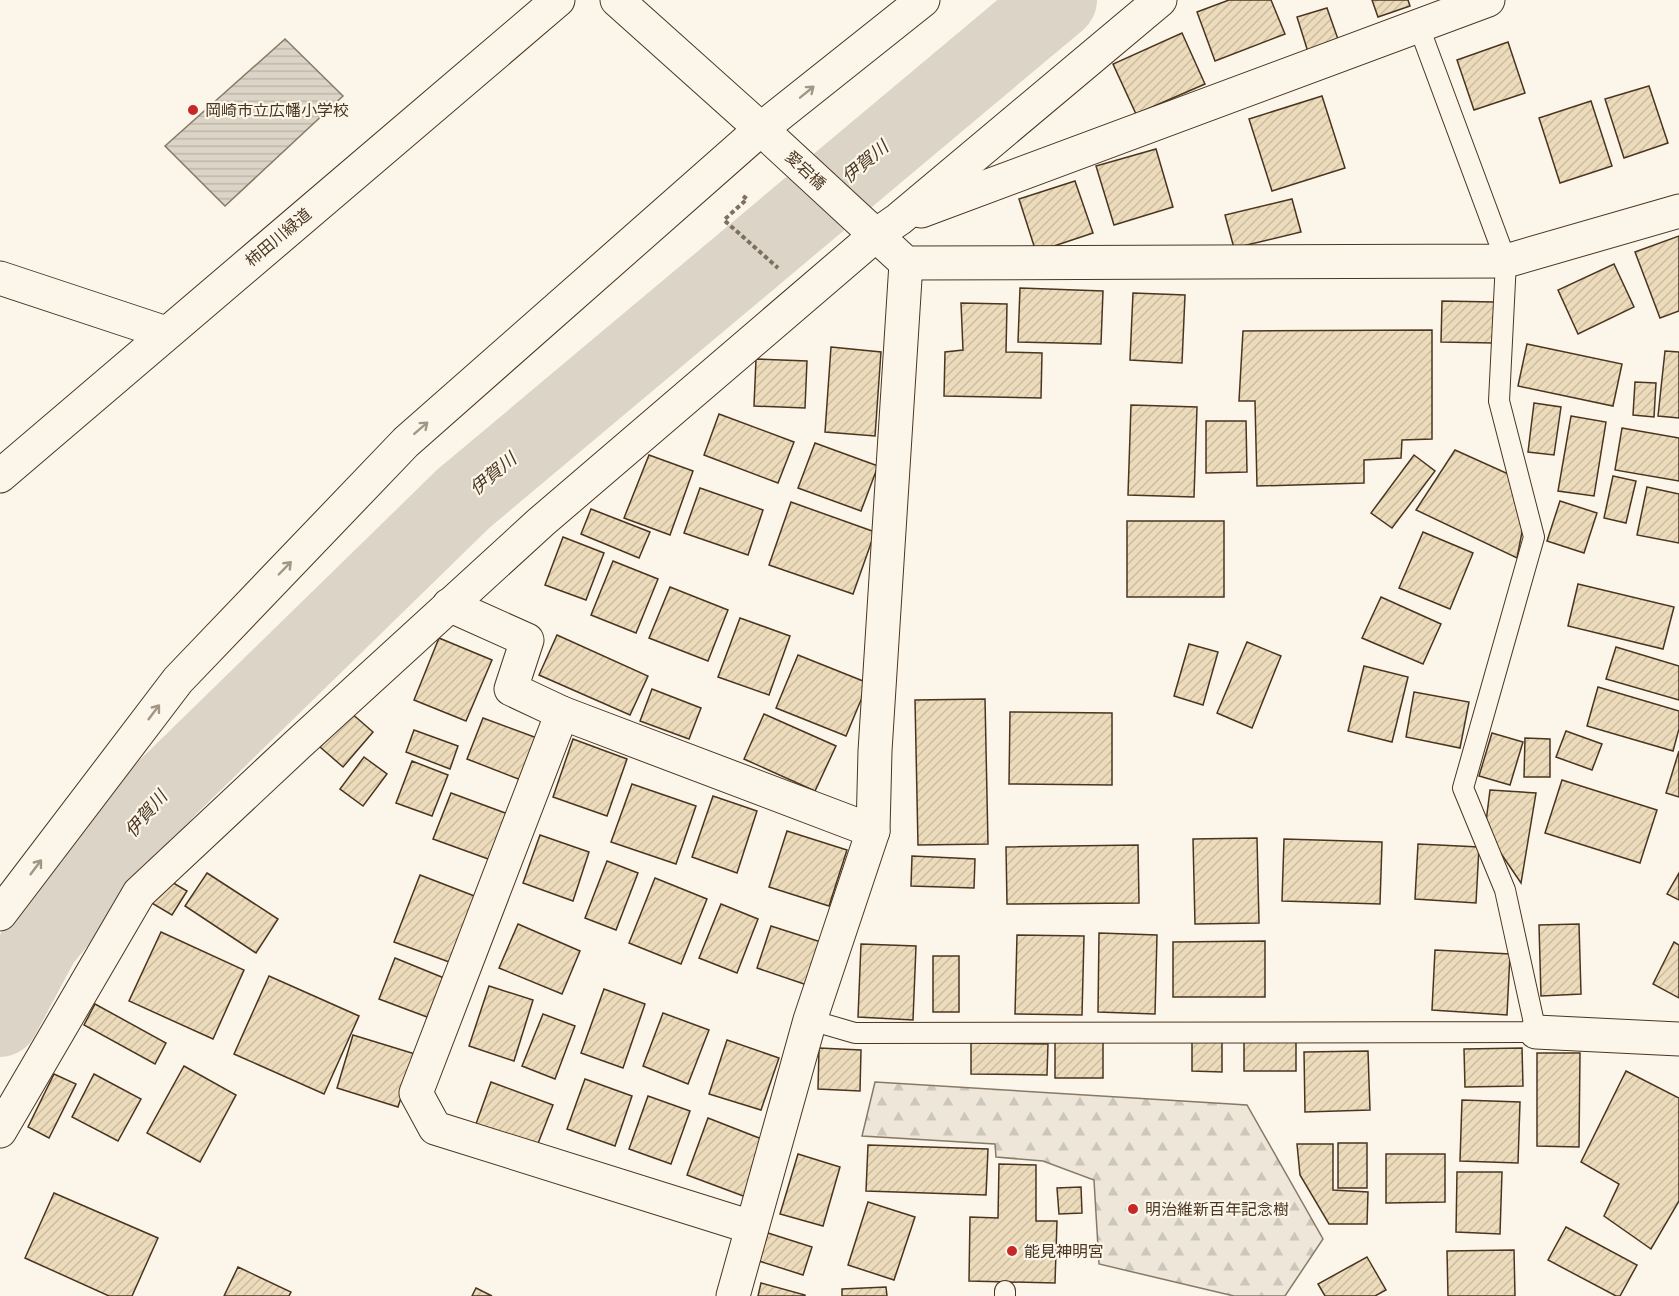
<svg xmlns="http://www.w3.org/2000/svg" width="1679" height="1296" font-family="Mulish,'Noto Sans JP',sans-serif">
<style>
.forest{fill:url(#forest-firs);stroke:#887966;stroke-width:1.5}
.water{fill:url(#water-rules);stroke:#887966;stroke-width:1.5}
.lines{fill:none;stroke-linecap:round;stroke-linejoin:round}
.river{stroke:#dcd4c6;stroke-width:78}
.building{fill:url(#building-hatch);stroke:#4a3520;stroke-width:1.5}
.service-casing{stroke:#4a3520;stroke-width:22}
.minor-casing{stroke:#4a3520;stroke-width:35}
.path{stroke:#7f6f5c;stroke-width:4;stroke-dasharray:4.5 3;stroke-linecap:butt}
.service{stroke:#fbf6e9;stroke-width:20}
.minor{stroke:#fbf6e9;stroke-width:33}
.oneway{stroke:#a29684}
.poi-dot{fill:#c62828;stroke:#fbf6e9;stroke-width:2}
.labels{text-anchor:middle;stroke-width:4.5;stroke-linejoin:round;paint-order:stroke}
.poi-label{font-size:16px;fill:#4a3520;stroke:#fbf6e9;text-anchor:start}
.street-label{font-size:16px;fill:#4a3520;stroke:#fbf6e9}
.water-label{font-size:18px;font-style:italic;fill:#4a3520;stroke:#fbf6e9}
</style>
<defs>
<pattern id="forest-firs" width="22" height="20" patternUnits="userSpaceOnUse" patternTransform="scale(1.5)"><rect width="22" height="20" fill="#ede6d9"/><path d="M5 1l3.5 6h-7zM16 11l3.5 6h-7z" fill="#cdc6ba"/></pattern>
<pattern id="water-rules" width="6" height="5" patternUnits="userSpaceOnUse" patternTransform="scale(1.5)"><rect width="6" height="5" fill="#dcd4c6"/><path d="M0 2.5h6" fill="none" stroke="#beb7aa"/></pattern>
<pattern id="building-hatch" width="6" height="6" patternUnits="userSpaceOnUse" patternTransform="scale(1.5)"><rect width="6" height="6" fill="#ecdcbc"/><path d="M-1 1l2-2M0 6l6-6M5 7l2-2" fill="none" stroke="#ccbda1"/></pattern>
</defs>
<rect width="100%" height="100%" fill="#fbf6e9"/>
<path class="forest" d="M 875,1082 L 1247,1105 L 1323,1239 L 1285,1296 L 1234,1296 L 1099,1264 L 1094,1180 L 1043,1161 L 996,1157 L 995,1144 L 862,1136 Z"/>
<path class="water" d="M 285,39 L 343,96 L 225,206 L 165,146 Z"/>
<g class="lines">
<path class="river" d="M 0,1018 L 41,941 L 167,788 L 463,499 L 1058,0"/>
</g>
<g class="building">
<path d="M 1229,0 L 1271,0 L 1285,34 L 1215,61 L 1197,12 Z"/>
<path d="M 1372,0 L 1408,0 L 1410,6 L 1378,17 Z"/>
<path d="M 1327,8 L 1339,42 L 1308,52 L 1297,17 Z"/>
<path d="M 1182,33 L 1205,84 L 1136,114 L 1113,64 Z"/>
<path d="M 1508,42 L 1525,93 L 1474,110 L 1457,60 Z"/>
<path d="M 1649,86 L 1668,143 L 1624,158 L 1605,99 Z"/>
<path d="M 1322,96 L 1345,168 L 1272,191 L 1249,119 Z"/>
<path d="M 1591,101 L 1612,166 L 1560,183 L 1539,118 Z"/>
<path d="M 1156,149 L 1173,207 L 1114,225 L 1096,166 Z"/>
<path d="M 1075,181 L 1093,233 L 1036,252 L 1019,199 Z"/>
<path d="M 1292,199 L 1301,232 L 1234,248 L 1225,215 Z"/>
<path d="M 1679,236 L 1679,311 L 1660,318 L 1635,252 Z"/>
<path d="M 1614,264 L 1634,307 L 1578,334 L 1558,290 Z"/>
<path d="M 1020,288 L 1103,291 L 1101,344 L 1018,342 Z"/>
<path d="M 1133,293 L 1185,295 L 1182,363 L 1130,360 Z"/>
<path d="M 1442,301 L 1494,302 L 1493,343 L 1441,342 Z"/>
<path d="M 961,303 L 1007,304 L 1006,352 L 1042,353 L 1041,398 L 944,396 L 945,352 L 963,350 Z"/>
<path d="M 1432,330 L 1432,439 L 1402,440 L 1401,458 L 1364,460 L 1364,483 L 1257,486 L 1255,401 L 1239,401 L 1243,331 Z"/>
<path d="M 1527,344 L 1622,364 L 1613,406 L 1518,386 Z"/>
<path d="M 831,347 L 881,352 L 875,436 L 825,432 Z"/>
<path d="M 1665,351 L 1679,352 L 1679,418 L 1658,416 Z"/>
<path d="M 756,359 L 807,361 L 805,408 L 754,406 Z"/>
<path d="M 1635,382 L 1656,383 L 1654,417 L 1633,415 Z"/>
<path d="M 1534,403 L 1561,407 L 1554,455 L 1528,452 Z"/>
<path d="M 1131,405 L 1197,407 L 1194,497 L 1128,495 Z"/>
<path d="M 719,414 L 794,442 L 778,483 L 704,455 Z"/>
<path d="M 1571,416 L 1606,422 L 1594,496 L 1558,491 Z"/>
<path d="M 1206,421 L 1246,421 L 1247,472 L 1206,473 Z"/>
<path d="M 1622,428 L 1679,438 L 1679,481 L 1615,470 Z"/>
<path d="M 815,443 L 878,466 L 861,511 L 798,488 Z"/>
<path d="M 1455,450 L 1515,477 L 1523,527 L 1517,558 L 1416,510 Z"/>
<path d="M 649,455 L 693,471 L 670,535 L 624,518 Z"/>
<path d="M 1414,455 L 1435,471 L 1392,528 L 1371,513 Z"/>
<path d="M 1613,476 L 1636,481 L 1626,523 L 1604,518 Z"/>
<path d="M 1647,487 L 1679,494 L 1679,543 L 1637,535 Z"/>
<path d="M 700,488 L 763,510 L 748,555 L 684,533 Z"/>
<path d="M 1560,501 L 1597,513 L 1584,553 L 1547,541 Z"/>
<path d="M 791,502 L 875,532 L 853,594 L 769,565 Z"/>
<path d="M 591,509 L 650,532 L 639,558 L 581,534 Z"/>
<rect x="1127" y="521" width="97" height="76"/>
<path d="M 1423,532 L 1473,553 L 1450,609 L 1399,588 Z"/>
<path d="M 563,537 L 604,553 L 586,600 L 545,585 Z"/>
<path d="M 613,561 L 658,579 L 636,633 L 591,615 Z"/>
<path d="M 1578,584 L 1674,607 L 1663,649 L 1568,626 Z"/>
<path d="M 670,587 L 728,610 L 708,661 L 649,638 Z"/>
<path d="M 1381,597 L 1441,624 L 1423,664 L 1362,638 Z"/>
<path d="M 740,618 L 790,636 L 769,695 L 718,677 Z"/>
<path d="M 557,635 L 648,676 L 630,715 L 539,675 Z"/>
<path d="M 439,638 L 492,660 L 466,721 L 414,700 Z"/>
<path d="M 1247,642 L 1281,656 L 1252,728 L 1217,713 Z"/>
<path d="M 1189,644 L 1218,652 L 1203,705 L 1174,696 Z"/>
<path d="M 1616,647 L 1679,666 L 1679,700 L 1606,679 Z"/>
<path d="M 798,655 L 868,683 L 846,736 L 776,708 Z"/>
<path d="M 1364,666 L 1408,677 L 1392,742 L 1348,731 Z"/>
<path d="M 1598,687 L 1679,711 L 1679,729 L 1673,751 L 1587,726 Z"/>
<path d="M 652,689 L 701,708 L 689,739 L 640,721 Z"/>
<path d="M 1414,692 L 1469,702 L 1460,748 L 1406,737 Z"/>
<path d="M 985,699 L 988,844 L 918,845 L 915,700 Z"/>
<path d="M 350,712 L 373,732 L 343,767 L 320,747 Z"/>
<path d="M 1010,712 L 1112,713 L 1112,785 L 1009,784 Z"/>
<path d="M 764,714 L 836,746 L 815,791 L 744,759 Z"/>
<path d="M 483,718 L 537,738 L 521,780 L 467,759 Z"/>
<path d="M 414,730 L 458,746 L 450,769 L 406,752 Z"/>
<path d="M 1566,731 L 1602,744 L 1592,770 L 1556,757 Z"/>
<path d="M 1492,733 L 1523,742 L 1510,785 L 1479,776 Z"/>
<path d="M 1525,738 L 1550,739 L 1550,777 L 1524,777 Z"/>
<path d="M 573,739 L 627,759 L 607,816 L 553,797 Z"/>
<path d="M 1679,751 L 1679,797 L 1666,793 Z"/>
<path d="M 364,757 L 387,774 L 363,806 L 340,789 Z"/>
<path d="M 412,761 L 448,775 L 432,816 L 396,803 Z"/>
<path d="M 1562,780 L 1657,810 L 1640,863 L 1545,833 Z"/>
<path d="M 632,784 L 696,806 L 676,864 L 611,842 Z"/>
<path d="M 1490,790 L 1536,793 L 1521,883 L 1485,830 Z"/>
<path d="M 451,793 L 508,814 L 491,860 L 433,839 Z"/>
<path d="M 713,796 L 757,811 L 737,873 L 692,857 Z"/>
<path d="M 787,831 L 847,850 L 829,906 L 769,887 Z"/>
<path d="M 540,835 L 589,852 L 573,901 L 523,883 Z"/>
<path d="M 1257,838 L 1259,923 L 1195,924 L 1193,839 Z"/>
<path d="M 1284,839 L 1382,842 L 1380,904 L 1282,901 Z"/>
<path d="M 1418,844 L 1479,847 L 1476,903 L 1415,899 Z"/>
<path d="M 1138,845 L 1139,903 L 1007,904 L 1006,847 Z"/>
<path d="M 912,856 L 975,859 L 974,888 L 911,886 Z"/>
<path d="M 607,861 L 638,873 L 616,930 L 585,918 Z"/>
<path d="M 207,873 L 278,919 L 256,953 L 185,906 Z"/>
<path d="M 1679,873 L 1679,900 L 1667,894 Z"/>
<path d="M 420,875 L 477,897 L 452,963 L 394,942 Z"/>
<path d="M 165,878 L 187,891 L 172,915 L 150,902 Z"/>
<path d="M 655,878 L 707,899 L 681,964 L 629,943 Z"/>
<path d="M 721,904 L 758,919 L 737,973 L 699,958 Z"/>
<path d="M 518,924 L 580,951 L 562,994 L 499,968 Z"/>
<path d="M 1579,924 L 1581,994 L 1541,996 L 1539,925 Z"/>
<path d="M 771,926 L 824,943 L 810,986 L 757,968 Z"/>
<path d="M 161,932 L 244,970 L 213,1039 L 129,1001 Z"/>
<path d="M 1099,933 L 1157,935 L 1155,1014 L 1098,1012 Z"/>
<path d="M 1017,935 L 1084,936 L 1082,1015 L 1015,1014 Z"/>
<path d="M 1265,941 L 1265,997 L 1173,997 L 1173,942 Z"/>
<path d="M 1674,942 L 1679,945 L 1679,998 L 1653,984 Z"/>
<path d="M 861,944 L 916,946 L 913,1020 L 858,1017 Z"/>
<path d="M 1435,950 L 1510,954 L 1507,1015 L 1432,1010 Z"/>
<rect x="933" y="956" width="26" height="56"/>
<path d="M 395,958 L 444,978 L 427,1017 L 379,999 Z"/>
<path d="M 269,976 L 359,1016 L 324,1094 L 234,1054 Z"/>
<path d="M 489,986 L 533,1000 L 514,1061 L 469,1046 Z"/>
<path d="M 604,989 L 645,1004 L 623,1068 L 581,1053 Z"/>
<path d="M 95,1004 L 166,1043 L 155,1064 L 84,1025 Z"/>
<path d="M 663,1013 L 709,1030 L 688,1084 L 643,1066 Z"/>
<path d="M 543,1014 L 575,1026 L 555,1079 L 522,1066 Z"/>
<path d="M 353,1035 L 415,1054 L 398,1107 L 337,1088 Z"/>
<path d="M 727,1040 L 779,1058 L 761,1110 L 709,1094 Z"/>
<rect x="1244" y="1040" width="52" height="31"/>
<path d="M 1192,1041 L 1222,1042 L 1222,1072 L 1192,1071 Z"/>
<rect x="1055" y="1042" width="48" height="36"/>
<path d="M 971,1043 L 1048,1044 L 1047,1075 L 971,1074 Z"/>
<path d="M 819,1048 L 861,1050 L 860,1091 L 818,1089 Z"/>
<path d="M 1522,1048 L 1523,1086 L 1465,1087 L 1464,1049 Z"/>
<path d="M 1368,1051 L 1370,1110 L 1305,1112 L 1304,1052 Z"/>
<path d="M 1537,1053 L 1580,1053 L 1579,1147 L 1537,1146 Z"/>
<path d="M 184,1066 L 236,1095 L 200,1162 L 147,1133 Z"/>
<path d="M 1626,1071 L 1679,1098 L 1679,1201 L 1651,1249 L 1604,1216 L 1619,1184 L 1581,1162 Z"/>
<path d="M 54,1074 L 76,1084 L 49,1138 L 28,1127 Z"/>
<path d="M 94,1074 L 141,1099 L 118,1141 L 72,1117 Z"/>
<path d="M 585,1079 L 632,1096 L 615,1146 L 567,1129 Z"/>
<path d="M 491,1082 L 553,1105 L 537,1146 L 476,1124 Z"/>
<path d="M 648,1096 L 690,1111 L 671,1164 L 629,1149 Z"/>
<path d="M 1462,1100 L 1520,1102 L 1518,1163 L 1460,1161 Z"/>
<path d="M 708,1118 L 767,1141 L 746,1197 L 687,1175 Z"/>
<rect x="1338" y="1143" width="29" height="45"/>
<path d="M 1297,1144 L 1333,1144 L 1333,1190 L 1368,1192 L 1367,1224 L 1329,1224 L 1300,1175 Z"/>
<path d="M 868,1145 L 988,1149 L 986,1195 L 866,1191 Z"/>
<path d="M 798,1154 L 840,1167 L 823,1226 L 780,1214 Z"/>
<path d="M 1386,1154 L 1445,1154 L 1445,1202 L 1386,1203 Z"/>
<path d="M 999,1164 L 1036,1165 L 1036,1221 L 1057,1221 L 1055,1283 L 969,1281 L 970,1217 L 998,1218 Z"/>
<path d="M 1457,1172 L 1502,1172 L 1500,1234 L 1456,1232 Z"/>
<path d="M 1081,1187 L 1082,1213 L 1059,1214 L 1057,1188 Z"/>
<path d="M 54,1193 L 158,1238 L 132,1296 L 109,1296 L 25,1258 Z"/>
<path d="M 868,1202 L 915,1217 L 894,1280 L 848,1265 Z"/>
<path d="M 1566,1227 L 1637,1265 L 1620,1296 L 1616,1296 L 1548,1260 Z"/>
<path d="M 768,1233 L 812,1247 L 803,1275 L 759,1261 Z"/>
<path d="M 1514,1250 L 1515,1296 L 1448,1296 L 1447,1251 Z"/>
<path d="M 1367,1257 L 1386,1290 L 1375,1296 L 1325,1296 L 1318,1284 Z"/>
<path d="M 238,1267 L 291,1292 L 289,1296 L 224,1296 Z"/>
<path d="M 761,1283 L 805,1295 L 805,1296 L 758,1296 Z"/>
<path d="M 886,1287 L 887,1296 L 842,1296 L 842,1289 Z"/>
<path d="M 476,1288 L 492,1296 L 472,1296 Z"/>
</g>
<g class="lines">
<defs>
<g id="service">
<path d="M 810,1020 L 855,1033 L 1536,1032 L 1505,890 L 1463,788 L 1534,537 L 1499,401 L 1506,261 L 1419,27"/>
<path d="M 1005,1296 L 1005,1291"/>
</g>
<g id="minor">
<path d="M 617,0 L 761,129 L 906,263 L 1506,261 L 1679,211"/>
<path d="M 921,211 L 1488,0"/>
<path d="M 0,278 L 166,333"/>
<path d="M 0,476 L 558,0"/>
<path d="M 449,605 L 527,640 L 511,689 L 562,713"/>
<path d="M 0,914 L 178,680 L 406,442 L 761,129 L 923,0"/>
<path d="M 1536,1032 L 1679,1039"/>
<path d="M 0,1131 L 139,893 L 296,746 L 541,522 L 876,235 L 899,219 L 1160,0"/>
<path d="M 751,1227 L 435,1128 L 416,1093 L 562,713 L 873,831"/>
<path d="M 733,1296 L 810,1020 L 873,831 L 875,751 L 906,263"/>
</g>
</defs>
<use href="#service" class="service-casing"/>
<use href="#minor" class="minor-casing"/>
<path class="path" d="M 743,196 L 747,199 L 724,220 L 778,268"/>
<use href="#service" class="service"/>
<use href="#minor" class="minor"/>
</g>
<defs><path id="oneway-shaft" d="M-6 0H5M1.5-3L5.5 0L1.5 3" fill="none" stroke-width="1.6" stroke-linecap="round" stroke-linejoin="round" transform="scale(1.5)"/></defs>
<g class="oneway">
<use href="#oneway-shaft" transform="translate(807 92) rotate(-39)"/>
<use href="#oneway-shaft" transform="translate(421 428) rotate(-41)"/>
<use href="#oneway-shaft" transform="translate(285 568) rotate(-46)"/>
<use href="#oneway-shaft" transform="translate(154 712) rotate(-53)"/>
<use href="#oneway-shaft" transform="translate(36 867) rotate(-53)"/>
</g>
<g class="poi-dot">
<circle cx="193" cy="110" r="6"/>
<circle cx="1133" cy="1209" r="6"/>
<circle cx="1012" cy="1251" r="6"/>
</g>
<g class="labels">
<g class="poi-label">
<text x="205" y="116">岡崎市立広幡小学校</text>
<text x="1145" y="1215">明治維新百年記念樹</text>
<text x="1024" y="1257">能見神明宮</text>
</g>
<g class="street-label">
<text transform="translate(806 170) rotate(43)" y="6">愛宕橋</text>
<text transform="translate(278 237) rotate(-40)" y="6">柿田川緑道</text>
</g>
<g class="water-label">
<text transform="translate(865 162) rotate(-40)" y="6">伊賀川</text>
<text transform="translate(493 474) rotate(-40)" y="6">伊賀川</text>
<text transform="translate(146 814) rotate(-50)" y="6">伊賀川</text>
</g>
</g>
</svg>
